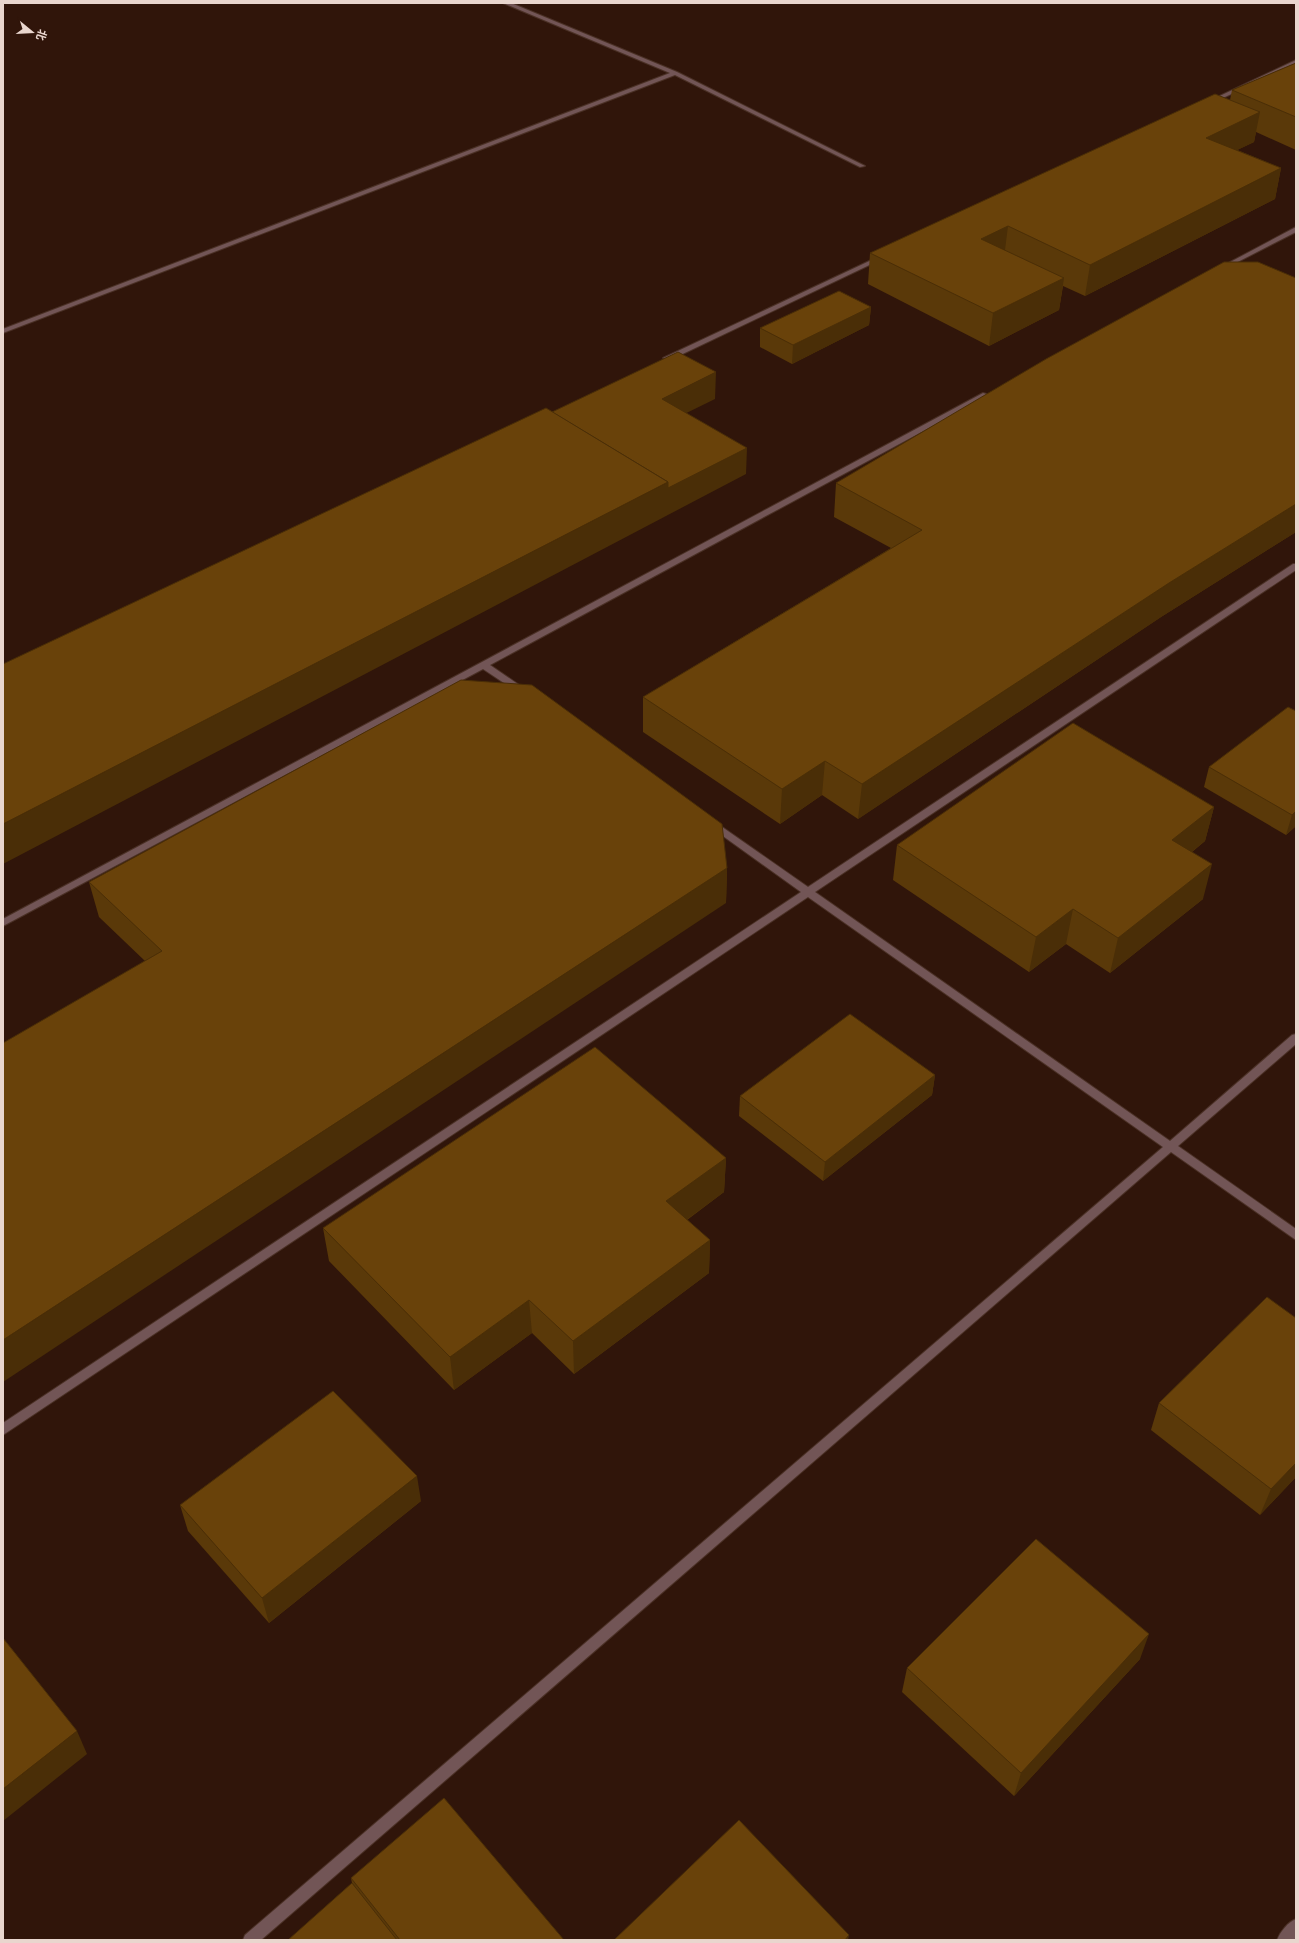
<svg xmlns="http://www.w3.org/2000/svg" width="1299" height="1943" font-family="'Open Sans','Noto Sans SC',sans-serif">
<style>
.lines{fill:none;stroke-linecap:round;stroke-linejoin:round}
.minor-casing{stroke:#4a3025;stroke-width:2}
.minor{fill:#725556;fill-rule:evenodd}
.wall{fill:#5a3909}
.shaded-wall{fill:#4a2e07}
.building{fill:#69420a;stroke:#4a2e07}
</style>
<rect width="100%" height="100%" fill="#30150a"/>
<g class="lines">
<defs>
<g id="minor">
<path d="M 503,3 L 511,3 L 677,72 L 865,166 L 860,167 L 675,75 L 3,333 L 3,329 L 670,73 Z"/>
<path d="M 1296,60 L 1296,64 L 1212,103 L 1207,102 Z"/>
<path d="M 1296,227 L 1296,232 L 1224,269 L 1219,268 Z"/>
<path d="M 880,256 L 882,257 L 882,259 L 670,360 L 663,358 Z"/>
<path d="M 983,393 L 990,395 L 490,665 L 525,689 L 526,691 L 525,693 L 519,693 L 483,669 L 3,926 L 3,919 Z"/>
<path d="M 1293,564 L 1296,564 L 1296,570 L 815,892 L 1170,1141 L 1292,1035 L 1296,1034 L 1296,1044 L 1178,1146 L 1296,1229 L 1296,1240 L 1171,1152 L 261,1940 L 243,1940 L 245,1935 L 1163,1147 L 808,897 L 3,1435 L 3,1423 L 801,892 L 709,826 L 707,824 L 709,822 L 715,822 L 808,887 Z"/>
<path d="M 1296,1919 L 1296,1937 L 1294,1940 L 1277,1940 C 1280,1932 1288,1922 1296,1919 Z"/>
</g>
</defs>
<use href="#minor" class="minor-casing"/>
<use href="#minor" class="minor"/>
</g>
<g class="wall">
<path d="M 1296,63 L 1296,150 L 1256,132 L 1254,142 L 1237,150 L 1281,168 L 1275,199 L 1085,296 L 1063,286 L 1059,310 L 989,346 L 868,284 L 870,253 L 1230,100 L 1232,90 Z"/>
<path d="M 1296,278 L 1296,532 L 1161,617 L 858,819 L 822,795 L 780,824 L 643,732 L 643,697 L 891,548 L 834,517 L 836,483 Z"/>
<path d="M 871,307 L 869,325 L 792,364 L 760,347 L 760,328 Z"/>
<path d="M 1296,711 L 1296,826 L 1286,835 L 1204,787 L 1209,767 Z"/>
<path d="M 1214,807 L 1205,841 L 1192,852 L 1203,899 L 1110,973 L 1066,944 L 1029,972 L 893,880 L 897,845 Z"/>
<path d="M 727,868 L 726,903 L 145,961 L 99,917 L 89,882 Z"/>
<path d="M 935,1075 L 932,1095 L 823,1181 L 739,1116 L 740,1096 Z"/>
<path d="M 726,1158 L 724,1192 L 687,1220 L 710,1240 L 709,1273 L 574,1374 L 532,1333 L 454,1390 L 329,1261 L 323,1228 Z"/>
<path d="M 1159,1403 L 1296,1477 L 1260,1515 L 1151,1430 Z"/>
<path d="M 421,1501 L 269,1623 L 188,1531 L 180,1505 Z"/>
<path d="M 1140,1659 L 1014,1796 L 902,1692 L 907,1668 Z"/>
<path d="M 351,1878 L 564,1940 L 288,1940 L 352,1883 Z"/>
</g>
<g class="shaded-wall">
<path d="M 1260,112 L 1254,142 L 1200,168 L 1206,138 Z"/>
<path d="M 1281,168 L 1275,199 L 1085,296 L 1090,265 Z"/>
<path d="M 1008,226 L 1004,258 L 981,239 Z"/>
<path d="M 1064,278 L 1059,310 L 989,346 L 993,313 Z"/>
<path d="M 871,307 L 869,325 L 792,364 L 793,345 Z"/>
<path d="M 716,372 L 715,399 L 662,425 L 662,399 Z"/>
<path d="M 747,448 L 746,474 L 3,864 L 3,824 L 668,482 Z"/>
<path d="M 1296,504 L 1296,532 L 1161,617 L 858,819 L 862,784 L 1169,583 Z"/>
<path d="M 825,761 L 822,795 L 780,824 L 782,789 Z"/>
<path d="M 1214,807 L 1205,841 L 1164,874 L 1172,840 Z"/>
<path d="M 1296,811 L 1296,826 L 1286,835 L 1292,815 Z"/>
<path d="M 1212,864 L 1203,899 L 1110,973 L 1118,938 Z"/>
<path d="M 727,868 L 726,903 L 3,1382 L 3,1340 Z"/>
<path d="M 1073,909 L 1066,944 L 1029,972 L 1036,937 Z"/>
<path d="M 935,1075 L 932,1095 L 823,1181 L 825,1162 Z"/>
<path d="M 726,1158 L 724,1192 L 666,1235 L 666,1201 Z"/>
<path d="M 710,1240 L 709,1273 L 574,1374 L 573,1341 Z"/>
<path d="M 529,1300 L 532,1333 L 454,1390 L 450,1357 Z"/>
<path d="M 1296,1463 L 1296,1477 L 1260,1515 L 1271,1489 Z"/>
<path d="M 417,1476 L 421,1501 L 269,1623 L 262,1598 Z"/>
<path d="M 1149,1634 L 1140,1659 L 1014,1796 L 1021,1773 Z"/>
<path d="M 77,1731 L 87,1754 L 3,1821 L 3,1789 Z"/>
<path d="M 849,1935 L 848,1940 L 845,1940 Z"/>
</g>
<g class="building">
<path d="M 1296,63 L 1296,117 L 1232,90 Z"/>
<path d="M 1215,94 L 1260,112 L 1206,138 L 1281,168 L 1090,265 L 1008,226 L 981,239 L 1064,278 L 993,313 L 870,253 Z"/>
<path d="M 1224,262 L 1258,262 L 1296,278 L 1296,504 L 1169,583 L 862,784 L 825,761 L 782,789 L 643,697 L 922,530 L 836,483 L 1046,359 Z"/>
<path d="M 839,291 L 871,307 L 793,345 L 760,328 Z"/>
<path d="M 678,352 L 716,372 L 662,399 L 747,448 L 668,488 L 668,482 L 552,412 Z"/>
<path d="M 546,408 L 668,482 L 3,824 L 3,664 Z"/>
<path d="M 461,680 L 532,685 L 722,824 L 727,868 L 3,1340 L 3,1043 L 162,951 L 89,882 Z"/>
<path d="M 1288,707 L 1296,711 L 1296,811 L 1292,815 L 1209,767 Z"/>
<path d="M 1073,723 L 1214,807 L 1172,840 L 1212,864 L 1118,938 L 1073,909 L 1036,937 L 897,845 Z"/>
<path d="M 850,1014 L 935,1075 L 825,1162 L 740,1096 Z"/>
<path d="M 595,1047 L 726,1158 L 666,1201 L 710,1240 L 573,1341 L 529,1300 L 450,1357 L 323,1228 Z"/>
<path d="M 1267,1297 L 1296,1318 L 1296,1463 L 1271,1489 L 1159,1403 Z"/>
<path d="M 333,1391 L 417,1476 L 262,1598 L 180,1505 Z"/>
<path d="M 1036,1539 L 1149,1634 L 1021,1773 L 907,1668 Z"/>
<path d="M 3,1638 L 77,1731 L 3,1789 Z"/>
<path d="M 444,1798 L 564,1940 L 400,1940 L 351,1878 Z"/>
<path d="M 739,1820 L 849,1935 L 845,1940 L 614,1940 Z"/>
<path d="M 352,1883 L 397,1940 L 288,1940 Z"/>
</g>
<rect width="1299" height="1943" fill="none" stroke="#e9d6ce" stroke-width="8"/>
<g transform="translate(32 32) rotate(108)" stroke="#30150a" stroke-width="3" paint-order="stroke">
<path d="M0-3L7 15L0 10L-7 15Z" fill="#e9d6ce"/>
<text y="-6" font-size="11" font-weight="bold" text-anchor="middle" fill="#e9d6ce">北</text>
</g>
</svg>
